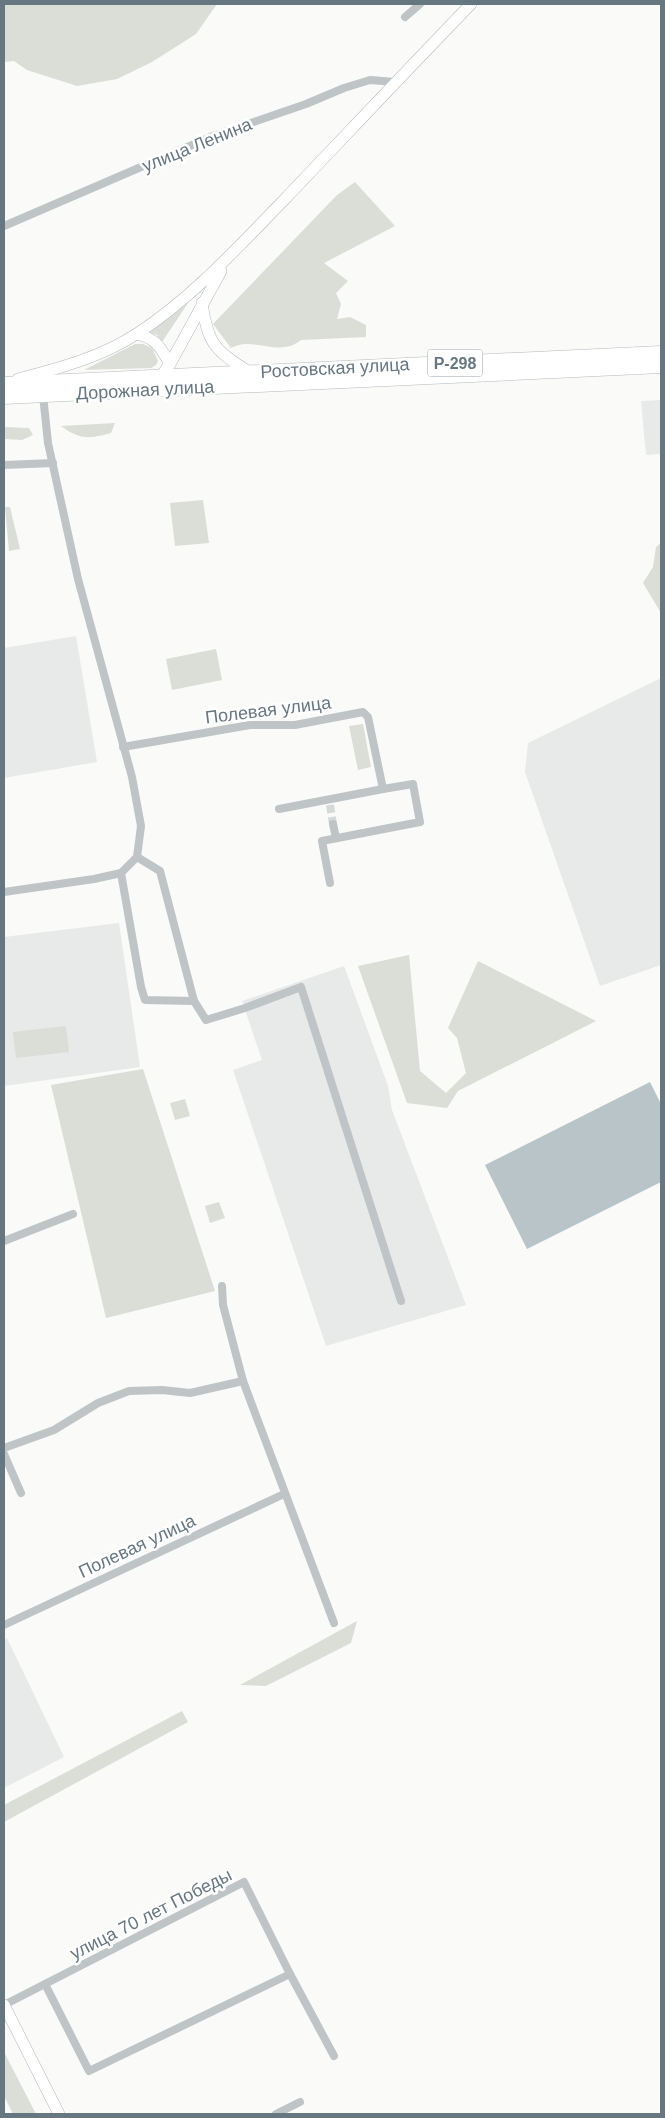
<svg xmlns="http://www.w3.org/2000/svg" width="665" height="2118" font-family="Helvetica,sans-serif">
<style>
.built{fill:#e8e9e9}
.green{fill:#daded7}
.water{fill:#b8c4c8}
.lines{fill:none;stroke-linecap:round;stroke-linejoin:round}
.street-tunnel{stroke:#d5d9da;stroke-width:8;stroke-dasharray:8 4;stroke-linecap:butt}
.secondary-casing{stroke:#b4babe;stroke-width:12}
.highway-casing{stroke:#b5b9bc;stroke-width:15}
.street{stroke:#bfc4c7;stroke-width:8}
.secondary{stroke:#fff;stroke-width:11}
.highway{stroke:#fff;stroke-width:14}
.labels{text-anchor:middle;stroke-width:5;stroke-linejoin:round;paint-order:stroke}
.shield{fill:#fff;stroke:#94a0a7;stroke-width:1}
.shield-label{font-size:16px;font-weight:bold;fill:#667781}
.street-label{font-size:18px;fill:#667781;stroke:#fff}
</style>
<rect width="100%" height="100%" fill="#fafaf8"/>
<g class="built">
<path d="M 661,400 L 661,454 L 646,455 L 641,401 Z"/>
<path d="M 76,636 L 97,762 L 4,778 L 4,648 Z"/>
<path d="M 661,678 L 661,965 L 600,986 L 525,772 L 528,743 Z"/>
<path d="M 119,923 L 140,1067 L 4,1086 L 4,937 Z"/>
<path d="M 344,966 L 388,1086 L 392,1110 L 466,1305 L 326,1346 L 233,1070 L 262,1060 L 242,1001 Z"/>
<path d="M 7,1638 L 64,1757 L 4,1788 L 4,1640 Z"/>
</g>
<g class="green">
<path d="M 4,4 L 217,4 L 196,34 L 152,62 L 117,79 L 77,86 L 27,70 L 14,61 L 4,62 Z"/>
<path d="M 355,182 L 395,226 L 324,263 L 348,281 L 336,293 L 341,304 L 337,319 L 350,317 L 366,325 L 366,337 L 301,340 C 284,354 266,344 246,344 C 241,344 235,346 231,348 L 213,324 L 337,195 Z"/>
<path d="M 188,303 L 162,342 L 157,335 L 150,332 Z"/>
<path d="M 135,344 L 143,344 L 152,348 L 158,361 L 156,365 L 151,368 L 84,370 Z"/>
<path d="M 115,423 L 111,433 C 88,439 80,440 61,426 Z"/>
<path d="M 4,427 L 29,428 L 33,435 L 22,440 L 4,439 Z"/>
<path d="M 203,500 L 209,543 L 175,546 L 170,503 Z"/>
<path d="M 5,507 L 10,507 L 20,549 L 9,551 Z"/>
<path d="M 661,543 L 661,613 L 643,583 L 653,567 L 656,547 Z"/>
<path d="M 216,649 L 222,680 L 172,690 L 166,659 Z"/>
<path d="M 363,724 L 371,767 L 358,770 L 349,726 Z"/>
<path d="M 409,955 L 420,1071 L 446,1093 L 466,1073 L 457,1038 L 448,1028 L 478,961 L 596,1021 L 458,1091 L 447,1108 L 407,1103 L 358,966 Z"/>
<path d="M 66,1026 L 69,1052 L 16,1058 L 13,1032 Z"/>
<path d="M 143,1069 L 215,1291 L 106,1318 L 51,1085 Z"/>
<path d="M 185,1099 L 190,1116 L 175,1120 L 170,1103 Z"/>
<path d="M 219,1202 L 225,1218 L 210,1223 L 205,1206 Z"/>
<path d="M 357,1621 L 351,1643 L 266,1686 L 240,1685 Z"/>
<path d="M 182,1711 L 188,1722 L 4,1822 L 4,1805 Z"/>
<path d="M 4,2052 L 36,2114 L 13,2114 L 4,2096 Z"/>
</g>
<path class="water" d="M 650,1082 L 661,1104 L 661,1182 L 527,1249 L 485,1165 Z"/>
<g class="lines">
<path class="street-tunnel" d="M 330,805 L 333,824"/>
<defs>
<g id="secondary">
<path d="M 202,303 C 208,345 215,350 249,372"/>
<path d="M 137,334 C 157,339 160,347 170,364"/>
<path d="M 18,379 C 60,368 102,357 138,333 C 193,297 237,248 283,201 C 346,135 408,69 471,4"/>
<path d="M 158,380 L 170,364 L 221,271"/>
<path d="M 4,2005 L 59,2114"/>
</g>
<g id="highway">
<path d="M 4,384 L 661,353"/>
<path d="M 4,397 L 661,366"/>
</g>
</defs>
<use href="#secondary" class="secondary-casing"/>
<use href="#highway" class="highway-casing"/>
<g class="street">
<path d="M 405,17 L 420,4"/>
<path d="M 4,226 L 213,136 L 306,104 L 344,88 L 370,80 L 395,82"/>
<path d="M 4,465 L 53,463"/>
<path d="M 123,747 L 250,725 L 295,725 L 363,712 L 368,717 L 383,789 L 413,784 L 420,822 L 322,841 L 330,883"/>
<path d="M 279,809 L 383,789"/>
<path d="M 333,824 L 336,838"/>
<path d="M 137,857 L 160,871 L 194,1001 L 206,1020 L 245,1008 L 301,987 L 401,1301"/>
<path d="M 121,873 L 141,987 L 145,1000 L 194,1001"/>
<path d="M 4,892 L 94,879 L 121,873 L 137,857 L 141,826 L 132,777 L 78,579 L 48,443 L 43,395"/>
<path d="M 4,1241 L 73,1214"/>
<path d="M 222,1286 L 223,1305 L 243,1381 L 334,1623"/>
<path d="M 4,1448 L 54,1430 L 98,1403 L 129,1391 L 162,1390 L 190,1393 L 243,1381"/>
<path d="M 4,1454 L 21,1493"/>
<path d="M 4,1625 L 284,1494"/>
<path d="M 45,1984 L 89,2071 L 290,1974"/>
<path d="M 4,2005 L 244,1882 L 290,1974 L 334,2056"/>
<path d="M 276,2114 L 300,2102"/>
</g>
<use href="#secondary" class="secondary"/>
<use href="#highway" class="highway"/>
</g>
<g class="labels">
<rect class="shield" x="427.5" y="349.5" width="55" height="27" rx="4"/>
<g class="shield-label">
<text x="455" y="369">Р-298</text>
</g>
<g class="street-label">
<text transform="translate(197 145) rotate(-22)" y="6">улица Ленина</text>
<text transform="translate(335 368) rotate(-3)" y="6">Ростовская улица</text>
<text transform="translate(145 390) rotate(-3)" y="6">Дорожная улица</text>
<text transform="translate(268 710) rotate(-7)" y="6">Полевая улица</text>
<text transform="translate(137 1546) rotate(-25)" y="6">Полевая улица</text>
<text transform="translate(151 1914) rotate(-27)" y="6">улица 70 лет Победы</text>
</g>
</g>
<rect width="665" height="2118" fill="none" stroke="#667781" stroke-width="10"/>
</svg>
